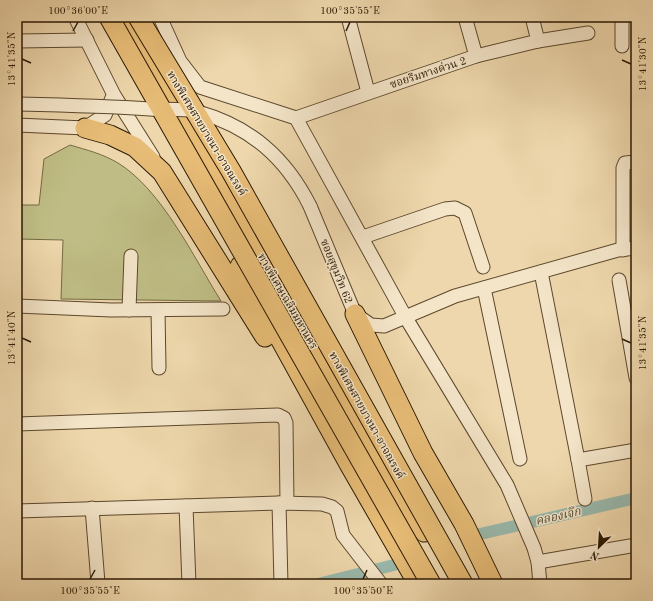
<svg xmlns="http://www.w3.org/2000/svg" width="653" height="601" font-family="'Old Standard TT','Noto Serif Thai',serif">
<style>
.green{fill:#bfbd85;stroke:#756b44}
.lines{fill:none;stroke-linecap:round;stroke-linejoin:round}
.canal{stroke:#99b9ad;stroke-width:12}
.minor-casing{stroke:#5c482d;stroke-width:15}
.highway-casing{stroke:#2b1903;stroke-width:21}
.minor{stroke:#f4e5c9;stroke-width:13}
.highway{stroke:#e7bc76;stroke-width:19}
.minor-bridge-casing{stroke:#5c482d;stroke-width:15;stroke-linecap:butt}
.highway-bridge-casing{stroke:#2b1903;stroke-width:21;stroke-linecap:butt}
.minor-bridge{stroke:#f4e5c9;stroke-width:13}
.highway-bridge{stroke:#e7bc76;stroke-width:19}
.ticks{fill:none;stroke:#2b1903;stroke-width:1.5}
.labels{text-anchor:middle;stroke-width:3;stroke-linejoin:round;paint-order:stroke}
.street-label{font-size:11px;fill:#2b1903;stroke:#f4e5c9}
.water-label{font-size:12px;font-style:italic;fill:#4c4936;stroke:#f4e5c9}
.neatline{fill:none;stroke:#2b1903;stroke-width:1.5}
.ticks-label{font-size:10px;text-anchor:middle;fill:#2b1903}
</style>
<rect width="100%" height="100%" fill="#eed7ac"/>
<filter id="stains"><feTurbulence type="fractalNoise" baseFrequency=".005" numOctaves="4"/><feColorMatrix values="0 0 0 0 .2 0 0 0 0 .09 0 0 0 0 .02 0 0 0 .5 -.17"/></filter>
<radialGradient id="worn" r=".72"><stop offset=".6" stop-color="#630" stop-opacity="0"/><stop offset="1" stop-color="#630" stop-opacity=".3"/></radialGradient>
<path class="green" d="M 70,145 C 87,150 103,154 118,163 C 162,190 194,258 221,301 L 61,299 L 63,240 L 17,239 L 17,205 L 39,205 L 44,159 Z"/>
<g class="lines">
<g class="canal">
<path d="M 480,534 L 636,498"/>
<path d="M 318,584 L 394,565"/>
</g>
<defs>
<g id="minor">
<path d="M 75,17 L 114,95 L 153,157"/>
<path d="M 160,17 L 180,61 L 200,87 L 296,118 L 406,318 L 507,485 L 534,548 L 538,562 L 540,584"/>
<path d="M 348,17 L 368,92"/>
<path d="M 465,17 L 476,56"/>
<path d="M 17,41 L 87,40"/>
<path d="M 538,41 L 588,33"/>
<path d="M 622,46 L 622,17"/>
<path d="M 296,118 L 476,56 L 538,41 L 532,17"/>
<path d="M 17,125 L 85,128 L 105,115 L 112,98"/>
<path d="M 310,206 L 355,314 L 371,325 L 384,326 L 455,296 L 618,250 L 636,248"/>
<path d="M 363,237 L 445,209 L 455,208 L 465,213 L 483,267"/>
<path d="M 623,250 L 623,168 L 625,163 L 636,162"/>
<path d="M 541,272 L 578,460 L 636,450"/>
<path d="M 619,280 L 636,378"/>
<path d="M 484,288 L 520,459"/>
<path d="M 17,306 L 111,310 L 223,309"/>
<path d="M 129,310 L 131,256"/>
<path d="M 158,310 L 159,368"/>
<path d="M 17,424 L 278,415 L 284,418 L 286,423 L 287,503"/>
<path d="M 578,460 L 585,499"/>
<path d="M 279,503 L 281,584"/>
<path d="M 186,506 L 189,584"/>
<path d="M 92,508 L 98,583"/>
<path d="M 17,511 L 279,503 L 322,504 L 332,507 L 337,511 L 343,535 L 381,584"/>
<path d="M 538,562 L 636,545"/>
</g>
<g id="highway">
<path d="M 123,17 L 336,384 L 424,532"/>
<path d="M 85,128 L 110,135 L 135,147 L 162,172 L 265,337"/>
<path d="M 240,266 L 349,464 L 418,584"/>
<path d="M 355,314 L 423,453 L 464,524 L 493,584"/>
</g>
</defs>
<use href="#minor" class="minor-casing"/>
<use href="#highway" class="highway-casing"/>
<use href="#minor" class="minor"/>
<use href="#highway" class="highway"/>
<defs>
<path id="minor-bridge" d="M 17,104 C 61,105 106,106 150,109 C 165,110 184,108 198,112 C 251,127 286,158 310,206"/>
<g id="highway-bridge">
<path d="M 109,17 L 431,584"/>
<path d="M 138,17 L 231,171 L 463,584"/>
</g>
</defs>
<use href="#minor-bridge" class="minor-bridge-casing"/>
<use href="#highway-bridge" class="highway-bridge-casing"/>
<use href="#minor-bridge" class="minor-bridge"/>
<use href="#highway-bridge" class="highway-bridge"/>
</g>
<path class="ticks" d="M 73,31 L 78,22M 346,31 L 350,22M 22,59 L 31,63M 622,60 L 631,64M 22,338 L 31,342M 622,339 L 631,343M 90,579 L 95,570M 363,579 L 367,570"/>
<g class="labels">
<g class="street-label">
<text transform="translate(428 72) rotate(-18)" y="4">ซอยริมทางด่วน 2</text>
<text transform="translate(207 133) rotate(59)" y="4">ทางพิเศษสายบางนา-อาจณรงค์</text>
<text transform="translate(337 271) rotate(68)" y="4">ซอยสุขุมวิท 62</text>
<text transform="translate(288 301) rotate(60)" y="4">ทางพิเศษเฉลิมมหานคร</text>
<text transform="translate(367 415) rotate(61)" y="4">ทางพิเศษสายบางนา-อาจณรงค์</text>
</g>
<g class="water-label">
<text transform="translate(558 516) rotate(-13)" y="4">คลองเจ๊ก</text>
</g>
</g>
<rect width="653" height="601" fill="none" stroke="#eed7ac" stroke-width="44"/>
<g transform="translate(599 547) rotate(205)" stroke="#f4e5c9" stroke-width="3" paint-order="stroke">
<path d="M0-3L7 15L0 10L-7 15Z" fill="#2b1903"/>
<text y="-6" font-size="11" font-weight="bold" text-anchor="middle" fill="#2b1903">N</text>
</g>
<rect x="22" y="22" width="609" height="557" class="neatline"/>
<g class="ticks-label">
<text x="78" y="14">100°36'00"E</text>
<text x="350" y="14">100°35'55"E</text>
<text transform="translate(11 59) rotate(-90)" y="4">13°41'35"N</text>
<text transform="translate(642 64) rotate(-90)" y="4">13°41'30"N</text>
<text transform="translate(11 338) rotate(-90)" y="4">13°41'40"N</text>
<text transform="translate(642 343) rotate(-90)" y="4">13°41'35"N</text>
<text x="90" y="594">100°35'55"E</text>
<text x="363" y="594">100°35'50"E</text>
</g>
<rect width="100%" height="100%" filter="url(#stains)"/>
<rect width="100%" height="100%" fill="url(#worn)"/>
</svg>
